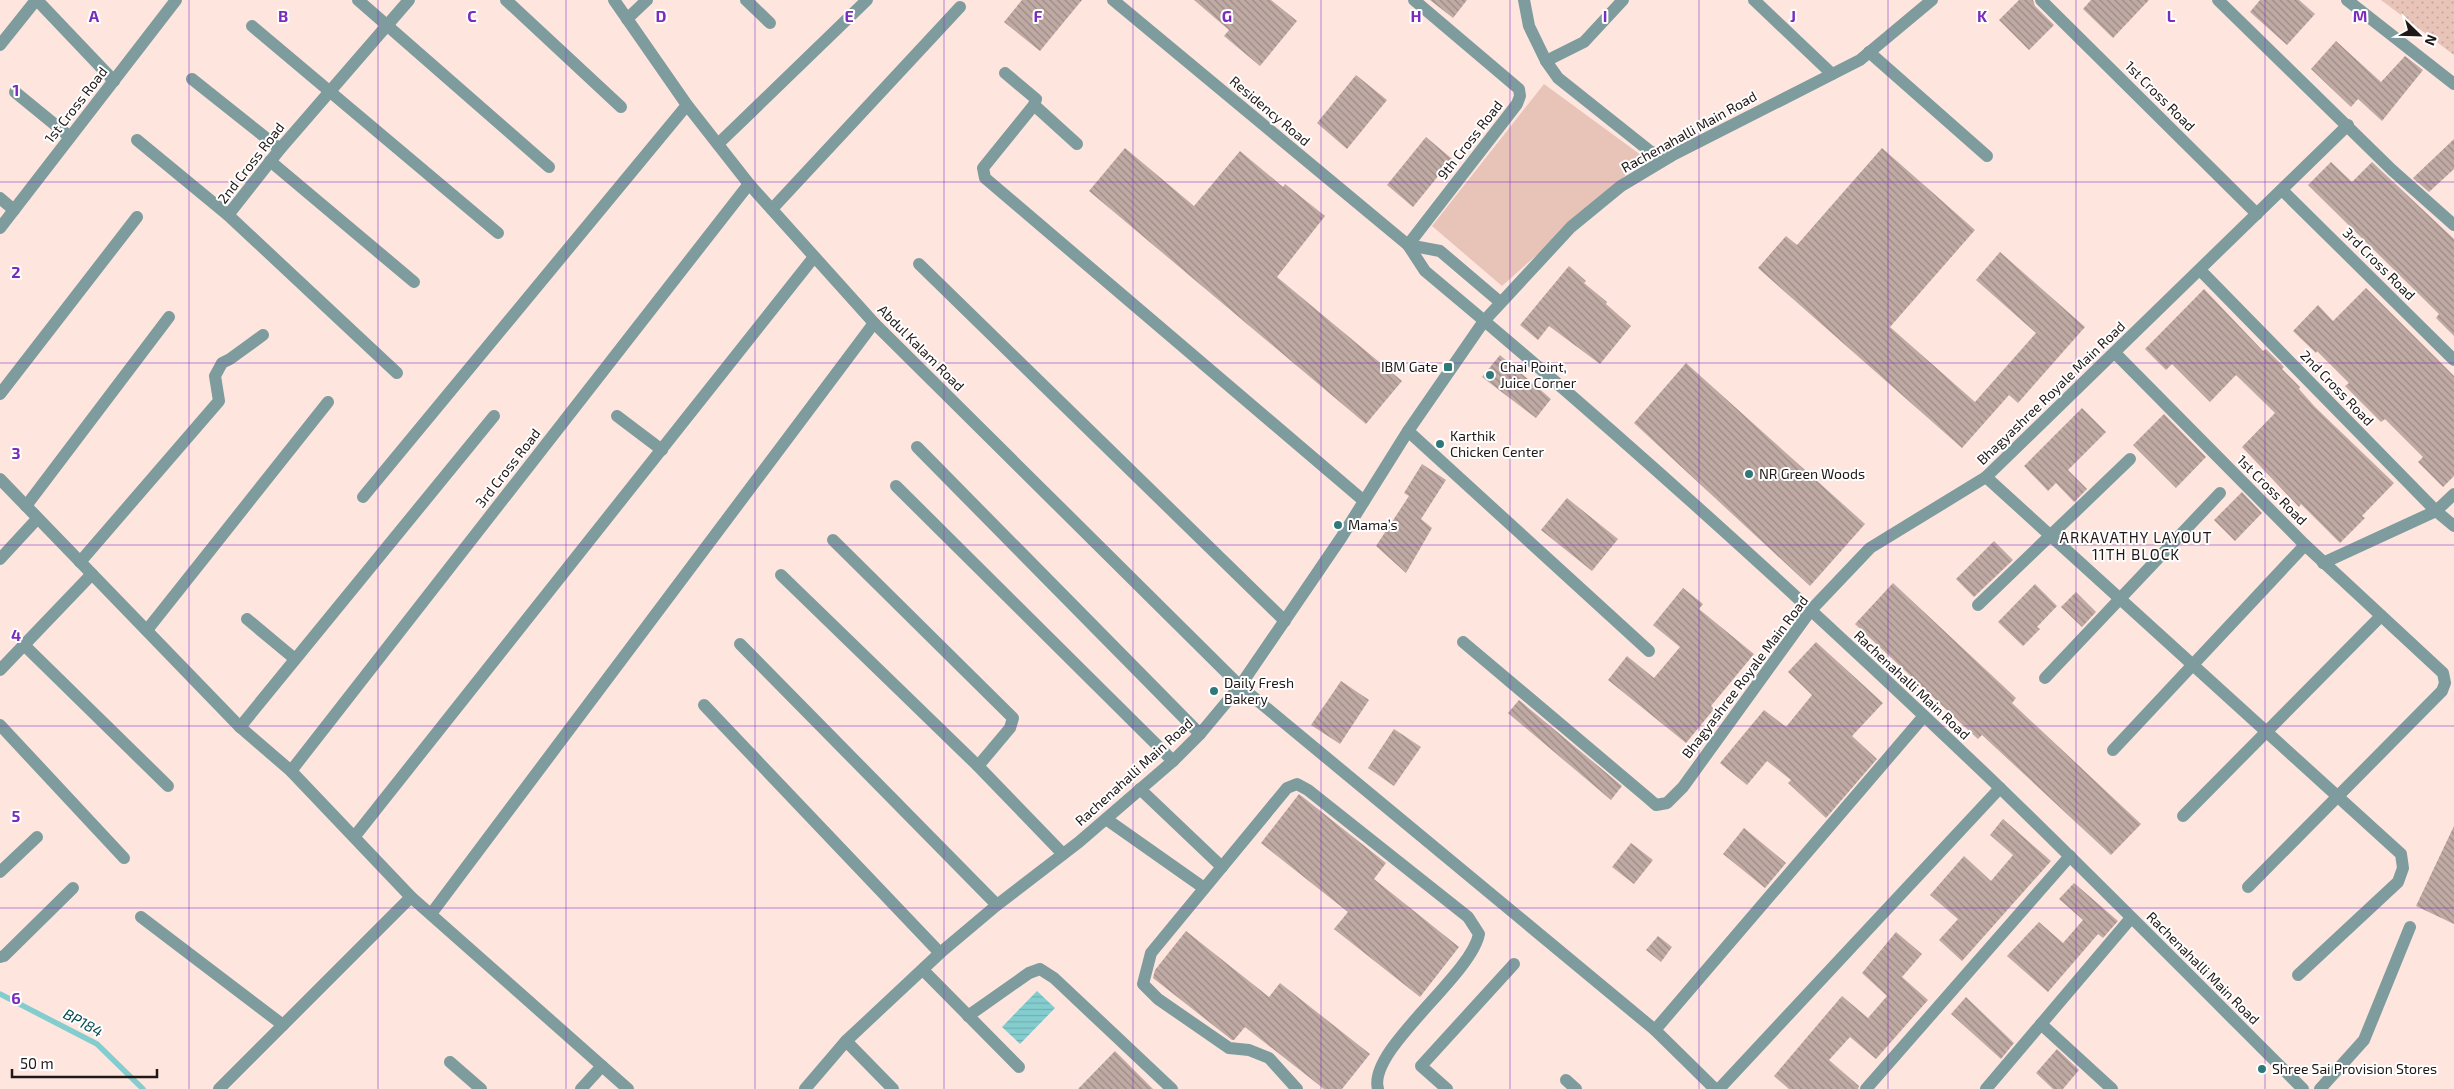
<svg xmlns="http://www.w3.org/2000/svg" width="2454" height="1089" font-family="'Exo 2',sans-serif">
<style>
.grass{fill:url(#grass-dots)}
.green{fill:#e8c3b8}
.water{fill:url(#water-rules)}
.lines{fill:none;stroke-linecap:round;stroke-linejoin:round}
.stream{stroke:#84cdcf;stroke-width:5.5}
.building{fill:url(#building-back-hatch)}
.minor{stroke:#7e9c9d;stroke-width:12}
.grid{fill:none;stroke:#7b2cbf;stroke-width:1;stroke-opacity:0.55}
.poi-dot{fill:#2f797b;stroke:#fff;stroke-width:2}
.labels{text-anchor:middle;stroke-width:4;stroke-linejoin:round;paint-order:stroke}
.street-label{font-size:14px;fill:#201816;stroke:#fff}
.poi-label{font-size:14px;fill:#201816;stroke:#fff;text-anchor:start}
.neighbourhood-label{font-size:15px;letter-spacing:1px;fill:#201816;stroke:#fff}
.water-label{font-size:15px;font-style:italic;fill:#044b4d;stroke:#fff}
.grid-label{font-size:16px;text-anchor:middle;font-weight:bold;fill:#7b2cbf;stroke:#fff;stroke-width:4;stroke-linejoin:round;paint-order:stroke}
</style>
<defs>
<pattern id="grass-dots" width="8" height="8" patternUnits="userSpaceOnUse" patternTransform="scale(1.25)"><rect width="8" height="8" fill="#e8c3b8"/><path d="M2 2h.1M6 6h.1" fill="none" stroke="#c7a79d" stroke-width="1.8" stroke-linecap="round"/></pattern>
<pattern id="water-rules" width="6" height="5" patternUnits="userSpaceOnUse" patternTransform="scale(1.25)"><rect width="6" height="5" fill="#84cdcf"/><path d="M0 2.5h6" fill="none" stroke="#72afb1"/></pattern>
<pattern id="building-back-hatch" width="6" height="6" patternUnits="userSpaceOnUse" patternTransform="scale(1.25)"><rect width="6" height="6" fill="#c0aaa4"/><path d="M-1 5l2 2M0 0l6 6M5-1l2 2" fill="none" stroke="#9c8985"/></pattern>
</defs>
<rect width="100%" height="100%" fill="#fee6df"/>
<path class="grass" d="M 2381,0 L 2454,0 L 2454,55 Z"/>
<path class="green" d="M 1544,84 L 1645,158 L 1502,286 L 1432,226 Z"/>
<path class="water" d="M 1037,991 L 1055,1008 L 1020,1044 L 1002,1027 Z"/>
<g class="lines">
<path class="stream" d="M 0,994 L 97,1044 L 143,1089"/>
</g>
<g class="building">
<path d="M 1022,0 L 1082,0 L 1040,51 L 1004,22 Z"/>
<path d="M 1194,0 L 1271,0 L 1297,21 L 1260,66 L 1224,36 L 1229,30 Z"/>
<path d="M 1430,0 L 1467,0 L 1453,18 Z"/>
<path d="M 2019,0 L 2033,0 L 2035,6 L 2054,25 L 2029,50 L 1999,20 Z"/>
<path d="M 2091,0 L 2149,0 L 2113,38 L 2083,9 Z"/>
<path d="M 2260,0 L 2299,0 L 2315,14 L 2287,45 L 2250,12 Z"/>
<path d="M 2336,41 L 2381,82 L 2405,56 L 2423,70 L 2382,121 L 2358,99 L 2351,107 L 2311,69 Z"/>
<path d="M 1356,75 L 1387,100 L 1347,149 L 1317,123 Z"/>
<path d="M 1426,137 L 1452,159 L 1413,207 L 1387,185 Z"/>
<path d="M 2454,139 L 2454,169 L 2429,192 L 2413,178 Z"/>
<path d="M 1125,148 L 1194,206 L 1240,151 L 1283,187 L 1285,184 L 1325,216 L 1277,277 L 1402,381 L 1366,424 L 1089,191 Z"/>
<path d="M 1882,148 L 1975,230 L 1890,327 L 1975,402 L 2036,333 L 1976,280 L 2000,252 L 2085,327 L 2018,403 L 2009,395 L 1962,448 L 1758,268 L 1786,236 L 1797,245 Z"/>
<path d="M 2331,162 L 2352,182 L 2372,162 L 2454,239 L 2454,336 L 2436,318 L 2439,314 L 2308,185 Z"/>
<path d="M 1569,266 L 1586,281 L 1584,283 L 1607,302 L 1606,304 L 1631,326 L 1600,364 L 1549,326 L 1538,340 L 1520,325 Z"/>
<path d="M 2366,288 L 2454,376 L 2454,476 L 2443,487 L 2418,462 L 2423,457 L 2385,419 L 2381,422 L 2345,386 L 2349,383 L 2317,351 L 2316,353 L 2293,331 L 2318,305 L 2333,321 Z"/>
<path d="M 2204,289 L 2263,351 L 2266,349 L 2284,367 L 2282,369 L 2300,387 L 2299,389 L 2315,407 L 2394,483 L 2362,516 L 2365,518 L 2340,543 L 2301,504 L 2299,507 L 2242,447 L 2275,413 L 2236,375 L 2210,402 L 2172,364 L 2166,370 L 2145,349 Z"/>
<path d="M 1500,355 L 1551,399 L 1536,418 L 1482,377 Z"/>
<path d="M 1686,363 L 1865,524 L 1810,586 L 1634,423 Z"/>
<path d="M 2082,408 L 2106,432 L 2068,470 L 2087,489 L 2074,502 L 2056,483 L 2048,491 L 2024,466 Z"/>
<path d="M 2164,414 L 2206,457 L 2176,488 L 2133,445 Z"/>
<path d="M 1422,464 L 1446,480 L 1421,519 L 1432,528 L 1406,573 L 1376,546 L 1409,496 L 1404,493 Z"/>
<path d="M 2242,492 L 2262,513 L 2235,541 L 2214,520 Z"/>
<path d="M 1567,498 L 1618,539 L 1592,571 L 1541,530 Z"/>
<path d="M 1994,541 L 2013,560 L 1974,597 L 1956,579 Z"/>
<path d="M 1893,583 L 2016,698 L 2012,703 L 2141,824 L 2111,855 L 1982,735 L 1978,739 L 1855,624 Z"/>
<path d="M 2035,584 L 2057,606 L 2037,627 L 2040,629 L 2023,646 L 1998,622 Z"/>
<path d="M 1683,588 L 1703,604 L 1699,609 L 1754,654 L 1711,706 L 1714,709 L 1686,743 L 1608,680 L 1627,656 L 1654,678 L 1680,647 L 1653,625 Z"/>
<path d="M 2076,592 L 2096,612 L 2082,627 L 2061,607 Z"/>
<path d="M 1816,642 L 1883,703 L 1852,736 L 1877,759 L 1826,818 L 1788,783 L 1791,780 L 1767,761 L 1747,785 L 1720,763 L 1764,710 L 1786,727 L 1812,695 L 1788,672 Z"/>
<path d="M 1341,681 L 1369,700 L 1340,744 L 1311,725 Z"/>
<path d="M 1519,700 L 1622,786 L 1611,800 L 1508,713 Z"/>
<path d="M 1394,729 L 1421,747 L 1394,786 L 1368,768 Z"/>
<path d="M 1299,794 L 1386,863 L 1374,879 L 1459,947 L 1420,997 L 1334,929 L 1348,912 L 1261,843 Z"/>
<path d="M 2003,819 L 2051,861 L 1962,961 L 1939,940 L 1958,919 L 1930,895 L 1964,856 L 1991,881 L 2013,855 L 1990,835 Z"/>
<path d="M 2454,826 L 2454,924 L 2416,906 Z"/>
<path d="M 1744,828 L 1786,863 L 1765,888 L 1723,854 Z"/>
<path d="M 1631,843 L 1653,860 L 1634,884 L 1612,867 Z"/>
<path d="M 2074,883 L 2118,921 L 2103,938 L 2098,934 L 2048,992 L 2007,956 L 2039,922 L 2063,943 L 2083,920 L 2059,899 Z"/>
<path d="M 1186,931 L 1269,997 L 1280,983 L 1370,1054 L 1342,1089 L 1324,1089 L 1245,1027 L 1234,1040 L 1232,1040 L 1153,978 L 1155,970 Z"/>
<path d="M 1896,932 L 1922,954 L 1902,977 L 1928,1000 L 1876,1059 L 1850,1037 L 1829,1060 L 1859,1086 L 1858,1089 L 1789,1089 L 1774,1076 L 1842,996 L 1868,1018 L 1887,996 L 1862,973 Z"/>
<path d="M 1658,936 L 1672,947 L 1661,962 L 1646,950 Z"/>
<path d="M 1966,997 L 2014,1043 L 2001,1059 L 1951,1014 Z"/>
<path d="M 2057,1049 L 2079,1070 L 2063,1089 L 2053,1089 L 2036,1073 Z"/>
<path d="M 1115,1051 L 1153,1089 L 1078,1089 Z"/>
</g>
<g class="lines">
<g class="minor">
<path d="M 37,0 L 114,81"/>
<path d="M 358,0 L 549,167"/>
<path d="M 506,0 L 621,107"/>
<path d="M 614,0 L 687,105 L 749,184 L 874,323 L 1240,686 L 1655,1030 L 1715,1089"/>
<path d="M 746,0 L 770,23"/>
<path d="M 1113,0 L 1408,245 L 1425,271 C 1623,436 1813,609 1999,787 C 2102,887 2202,988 2303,1089"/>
<path d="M 1524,0 L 1529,26 L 1546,61 L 1558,78 L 1651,152 L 1671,156"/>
<path d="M 1754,0 L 1832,74"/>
<path d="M 2041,0 L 2257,214"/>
<path d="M 2218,0 L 2392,170 L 2454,225"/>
<path d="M 2347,0 L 2454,84"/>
<path d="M 627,19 L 647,0"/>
<path d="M 252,26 L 498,233"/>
<path d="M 0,45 L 36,0"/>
<path d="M 1869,52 L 1987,156"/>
<path d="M 1546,61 L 1584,42 L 1623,0"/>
<path d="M 1005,73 L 1036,99 L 1034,105 L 983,168 L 985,178 L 1364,501"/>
<path d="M 192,79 L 280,149"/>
<path d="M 15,92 L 70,137"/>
<path d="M 1034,105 L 1077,144"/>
<path d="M 137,140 L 228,215 L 397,373"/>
<path d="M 718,144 L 867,0"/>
<path d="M 270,161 L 414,282"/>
<path d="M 2282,190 L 2454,360"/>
<path d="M 0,198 L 14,210"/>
<path d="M 772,209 L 960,7"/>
<path d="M 228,215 L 280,149 L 409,0"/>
<path d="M 0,228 L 176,0"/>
<path d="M 1408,245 L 1517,104 L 1520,96 L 1519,89 L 1414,0"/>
<path d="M 1408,245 L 1440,251 L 1500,302"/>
<path d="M 919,264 L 1285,621"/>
<path d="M 2200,270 L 2436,511 L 2454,526"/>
<path d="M 2115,353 L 2305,545 L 2443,673 L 2445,683 L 2442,691 L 2248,887"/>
<path d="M 0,394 L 137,217"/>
<path d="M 617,416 L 662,450"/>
<path d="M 1408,431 L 1649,651"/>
<path d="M 917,447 L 1200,734"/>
<path d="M 1986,477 L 2401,854 L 2403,868 L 2398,882 L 2298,975"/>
<path d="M 0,479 L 240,727 L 291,771 L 411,897 L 628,1089"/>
<path d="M 896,486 L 1173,761"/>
<path d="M 363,497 L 687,105"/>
<path d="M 26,506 L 169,317"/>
<path d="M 833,540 L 1013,718 L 1010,728 L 978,766"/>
<path d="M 0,559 L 37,519"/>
<path d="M 80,562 L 219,401 L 215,376 L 222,363 L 230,359 L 263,335"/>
<path d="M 2323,563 L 2436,511 L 2454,494"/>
<path d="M 781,575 L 978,766 L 1063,854"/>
<path d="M 1978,605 L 2130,459"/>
<path d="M 247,619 L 295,659"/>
<path d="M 147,630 L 328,402"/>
<path d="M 1463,642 L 1648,798 L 1656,805 L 1667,803 L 1683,787 L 1811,610 L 1870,548 L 1986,477 L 2348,125"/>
<path d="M 23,644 L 168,786"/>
<path d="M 740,644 L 997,905"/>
<path d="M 0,670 L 92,574"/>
<path d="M 2045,678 L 2220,493"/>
<path d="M 704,705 L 940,953"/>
<path d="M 0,725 L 124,858"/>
<path d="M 240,727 L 494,416"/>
<path d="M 2113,750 L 2305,545"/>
<path d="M 291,771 L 749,184"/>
<path d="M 1140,789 L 1222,867"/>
<path d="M 2183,816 L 2381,616"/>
<path d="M 1106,819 L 1204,888"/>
<path d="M 355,836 L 814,257"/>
<path d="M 0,872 L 37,837"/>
<path d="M 431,914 L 874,323"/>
<path d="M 141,917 L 283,1025"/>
<path d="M 0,957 L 4,956 L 73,888"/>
<path d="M 923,970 L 1019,1067"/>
<path d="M 968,1016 L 1029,973 L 1040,969 L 1054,978 L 1172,1089"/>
<path d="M 2041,1024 L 2112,1089"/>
<path d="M 1655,1030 L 1924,716"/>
<path d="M 846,1041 L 893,1089"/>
<path d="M 450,1062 L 481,1089"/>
<path d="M 1566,1080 L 1576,1089"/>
<path d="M 219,1089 L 411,897"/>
<path d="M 581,1089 L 602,1066"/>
<path d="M 805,1089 L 846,1041 L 940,953 L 997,905 L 1079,842 L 1173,761 L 1200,734 L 1240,686 L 1341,538 L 1408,431 L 1484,321 L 1571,227 L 1621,186 L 1671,156 L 1860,60 L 1932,0"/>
<path d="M 1297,1089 L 1269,1058 L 1249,1050 L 1229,1048 L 1158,999 L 1143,984 L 1151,953 L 1287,788 L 1297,784 L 1308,790 L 1468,917 L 1479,934 C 1471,976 1367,1050 1378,1089"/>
<path d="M 1447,1089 L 1421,1066 L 1514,964"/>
<path d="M 1719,1089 L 2000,788"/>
<path d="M 1866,1089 L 2070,856"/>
<path d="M 1986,1089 L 2131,918"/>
<path d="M 2320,1089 L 2364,1040 L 2410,927"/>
</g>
</g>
<path class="grid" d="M 189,0 L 189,1089M 378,0 L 378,1089M 566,0 L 566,1089M 755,0 L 755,1089M 944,0 L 944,1089M 1133,0 L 1133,1089M 1321,0 L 1321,1089M 1510,0 L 1510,1089M 1699,0 L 1699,1089M 1888,0 L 1888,1089M 2076,0 L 2076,1089M 2265,0 L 2265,1089M 0,182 L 2454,182M 0,363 L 2454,363M 0,545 L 2454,545M 0,726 L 2454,726M 0,908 L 2454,908"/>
<g class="poi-dot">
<rect x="1443" y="362" width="10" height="10" rx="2.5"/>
<circle cx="1490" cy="375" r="5"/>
<circle cx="1440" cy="444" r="5"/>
<circle cx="1749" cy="474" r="5"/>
<circle cx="1338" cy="525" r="5"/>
<circle cx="1214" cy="691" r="5"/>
<circle cx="2262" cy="1069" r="5"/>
</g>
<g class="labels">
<g class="street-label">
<text transform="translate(2160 96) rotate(45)" y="5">1st Cross Road</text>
<text transform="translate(76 105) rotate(-52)" y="5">1st Cross Road</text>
<text transform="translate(1270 111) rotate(40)" y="5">Residency Road</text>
<text transform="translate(1689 132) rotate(-29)" y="5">Rachenahalli Main Road</text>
<text transform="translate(1470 140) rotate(-52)" y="5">9th Cross Road</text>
<text transform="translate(251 163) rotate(-52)" y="5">2nd Cross Road</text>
<text transform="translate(2379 264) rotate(45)" y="5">3rd Cross Road</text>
<text transform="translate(921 348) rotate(45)" y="5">Abdul Kalam Road</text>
<text transform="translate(2337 388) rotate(46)" y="5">2nd Cross Road</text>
<text transform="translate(2051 393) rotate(-44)" y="5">Bhagyashree Royale Main Road</text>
<text transform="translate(508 468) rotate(-52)" y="5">3rd Cross Road</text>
<text transform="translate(2272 490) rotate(45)" y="5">1st Cross Road</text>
<text transform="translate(1745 677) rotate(-53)" y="5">Bhagyashree Royale Main Road</text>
<text transform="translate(1912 685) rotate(43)" y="5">Rachenahalli Main Road</text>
<text transform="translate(1134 772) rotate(-42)" y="5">Rachenahalli Main Road</text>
<text transform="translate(2203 968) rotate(45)" y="5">Rachenahalli Main Road</text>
</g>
<g class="poi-label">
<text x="1438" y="372" text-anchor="end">IBM Gate</text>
<text x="1500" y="372">Chai Point,<tspan x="1500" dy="16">Juice Corner</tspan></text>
<text x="1450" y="441">Karthik<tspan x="1450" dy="16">Chicken Center</tspan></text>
<text x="1759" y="479">NR Green Woods</text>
<text x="1348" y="530">Mama’s</text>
<text x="1224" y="688">Daily Fresh<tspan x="1224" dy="16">Bakery</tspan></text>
<text x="2272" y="1074">Shree Sai Provision Stores</text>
</g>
<g class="neighbourhood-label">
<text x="2136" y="543">ARKAVATHY LAYOUT<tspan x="2136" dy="17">11TH BLOCK</tspan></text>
</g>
<g class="water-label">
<text transform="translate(83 1023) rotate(29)" y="5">BP184</text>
</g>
</g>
<g class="grid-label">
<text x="94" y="22">A</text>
<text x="283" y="22">B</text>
<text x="472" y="22">C</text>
<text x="661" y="22">D</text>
<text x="849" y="22">E</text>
<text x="1038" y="22">F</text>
<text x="1227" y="22">G</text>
<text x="1416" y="22">H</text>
<text x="1605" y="22">I</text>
<text x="1793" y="22">J</text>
<text x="1982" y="22">K</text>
<text x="2171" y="22">L</text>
<text x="2360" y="22">M</text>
<text x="16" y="96">1</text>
<text x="16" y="278">2</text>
<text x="16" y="459">3</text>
<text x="16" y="641">4</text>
<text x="16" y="822">5</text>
<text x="16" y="1004">6</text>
</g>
<g transform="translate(2419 35) rotate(113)" stroke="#ffffff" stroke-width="4" paint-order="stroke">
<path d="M0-4L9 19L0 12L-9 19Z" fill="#201816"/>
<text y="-8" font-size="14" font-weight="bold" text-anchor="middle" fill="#201816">N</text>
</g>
<path d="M12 1069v8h145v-8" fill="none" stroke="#201816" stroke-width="2.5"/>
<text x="20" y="1069" font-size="15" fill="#201816" stroke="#ffffff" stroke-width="4" paint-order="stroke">50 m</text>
</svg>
